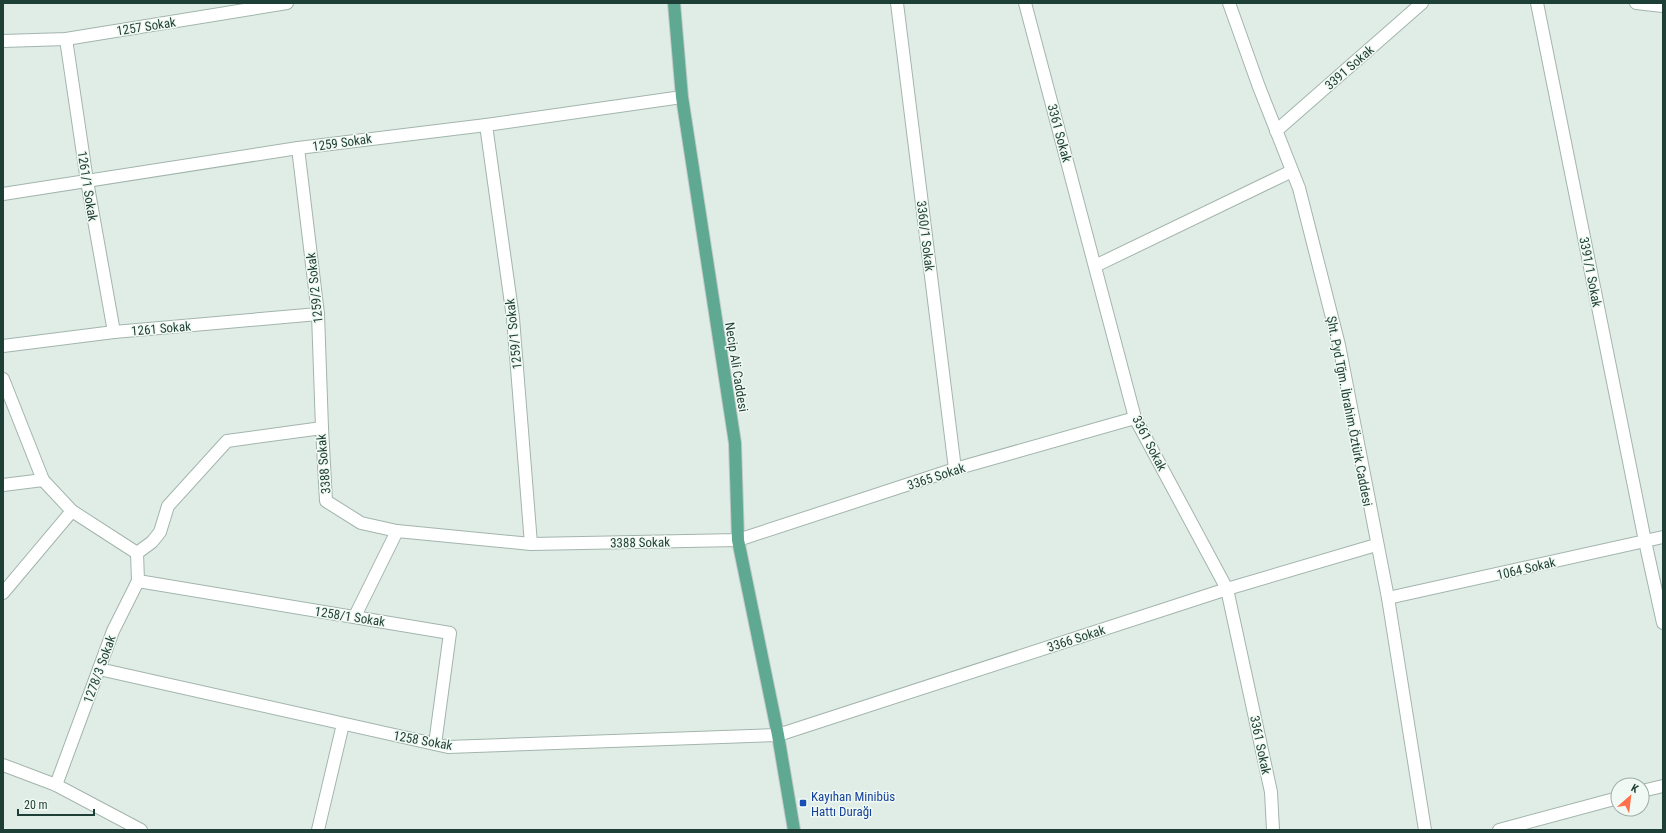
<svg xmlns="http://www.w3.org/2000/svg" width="1666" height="833" font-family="'Roboto Condensed',sans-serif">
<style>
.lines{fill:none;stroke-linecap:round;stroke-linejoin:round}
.minor-casing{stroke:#a2b5ad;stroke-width:14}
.major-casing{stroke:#c0c9c6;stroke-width:14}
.minor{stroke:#fff;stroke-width:12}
.major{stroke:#5fa892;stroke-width:12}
.transit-dot{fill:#1a4fb4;stroke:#f1f9f4;stroke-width:1.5}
.labels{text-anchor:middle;stroke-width:3;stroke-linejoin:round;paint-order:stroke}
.street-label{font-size:13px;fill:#1e3f35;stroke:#f1f9f4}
.transit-label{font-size:13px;fill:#164399;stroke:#f1f9f4;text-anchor:start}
</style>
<rect width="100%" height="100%" fill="#e0ede6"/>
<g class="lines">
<defs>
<g id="minor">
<path d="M 897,3 L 955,469"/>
<path d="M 1025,3 L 1135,418 L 1227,589 L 1271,792 L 1273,830"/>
<path d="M 1229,3 L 1259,87 L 1299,188 L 1339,345 L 1388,598 L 1425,830"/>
<path d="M 1537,3 L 1645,541 L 1663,623"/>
<path d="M 1636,3 L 1663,6"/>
<path d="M 66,39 L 87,181 L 114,332"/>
<path d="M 3,41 L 66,39 L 287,3"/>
<path d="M 486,125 L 513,318 L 531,544"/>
<path d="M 1276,131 L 1422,3"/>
<path d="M 298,148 L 318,314 L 322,428"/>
<path d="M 3,194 L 298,148 L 486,125 L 682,97"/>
<path d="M 1095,266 L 1292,171"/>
<path d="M 3,346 L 114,332 L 318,314"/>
<path d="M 3,379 L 43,480 L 72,511 L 137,553 L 152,542 L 160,532 L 168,506 L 227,441 L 322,428 L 326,501 L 361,523 L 397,531 L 531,544 L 738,540 L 955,469 L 1135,418"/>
<path d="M 3,485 L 43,480"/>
<path d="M 138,581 L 450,633 L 435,744"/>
<path d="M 3,593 L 72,511"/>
<path d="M 1388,598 L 1663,537"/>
<path d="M 355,616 L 397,531"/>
<path d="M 99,669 L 448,747 L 778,735 L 1227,589 L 1376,545"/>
<path d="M 3,765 L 56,785 L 141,830"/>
<path d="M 56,785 L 113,631 L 138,581 L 137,553"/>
<path d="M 1642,791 L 1663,786"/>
<path d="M 318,830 L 343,724"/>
<path d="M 1499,830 L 1618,798"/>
</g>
<path id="major" d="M 674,3 L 682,97 L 735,443 L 738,540 L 778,735 L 794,830"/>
</defs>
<use href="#minor" class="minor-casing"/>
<use href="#major" class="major-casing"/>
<use href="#minor" class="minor"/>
<use href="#major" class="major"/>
</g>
<rect class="transit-dot" x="799" y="799" width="8" height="8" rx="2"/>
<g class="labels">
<g class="street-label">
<text transform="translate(146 26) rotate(-9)" y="5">1257 Sokak</text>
<text transform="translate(1349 67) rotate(-41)" y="5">3391 Sokak</text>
<text transform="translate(1060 133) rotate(75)" y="5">3361 Sokak</text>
<text transform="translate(342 142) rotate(-8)" y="5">1259 Sokak</text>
<text transform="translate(88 186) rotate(81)" y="5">1261/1 Sokak</text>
<text transform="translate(926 236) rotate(83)" y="5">3360/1 Sokak</text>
<text transform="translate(1591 272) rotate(79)" y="5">3391/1 Sokak</text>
<text transform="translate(314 288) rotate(-96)" y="5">1259/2 Sokak</text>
<text transform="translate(161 328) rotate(-5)" y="5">1261 Sokak</text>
<text transform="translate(513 334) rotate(-96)" y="5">1259/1 Sokak</text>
<text transform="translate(737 367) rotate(81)" y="5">Necip Ali Caddesi</text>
<text transform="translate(1350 411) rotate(79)" y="5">Şht. Pyd Tğm. İbrahim Öztürk Caddesi</text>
<text transform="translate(1150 443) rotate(63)" y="5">3361 Sokak</text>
<text transform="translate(323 464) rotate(-95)" y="5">3388 Sokak</text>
<text transform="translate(936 476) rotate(-18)" y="5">3365 Sokak</text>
<text transform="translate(640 542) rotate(-1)" y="5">3388 Sokak</text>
<text transform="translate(1526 568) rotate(-13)" y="5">1064 Sokak</text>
<text transform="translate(350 616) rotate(9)" y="5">1258/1 Sokak</text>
<text transform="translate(1076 638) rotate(-18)" y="5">3366 Sokak</text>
<text transform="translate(99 669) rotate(-70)" y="5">1278/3 Sokak</text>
<text transform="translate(423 740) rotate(10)" y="5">1258 Sokak</text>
<text transform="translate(1261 745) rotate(78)" y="5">3361 Sokak</text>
</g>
<g class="transit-label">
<text x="811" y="801">Kayıhan Minibüs<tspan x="811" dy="15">Hattı Durağı</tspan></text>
</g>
</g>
<rect width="1666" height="833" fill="none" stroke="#1e3f35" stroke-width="8"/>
<g transform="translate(1630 797) rotate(28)"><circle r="19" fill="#f1f9f4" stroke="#9dafa8"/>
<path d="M0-3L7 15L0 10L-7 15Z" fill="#ff714b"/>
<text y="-6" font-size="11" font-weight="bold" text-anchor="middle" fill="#1e3f35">K</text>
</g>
<path d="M18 809v6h76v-6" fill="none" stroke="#1e3f35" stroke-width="2"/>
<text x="24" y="809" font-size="12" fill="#1e3f35" stroke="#f1f9f4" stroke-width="3" paint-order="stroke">20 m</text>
</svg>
